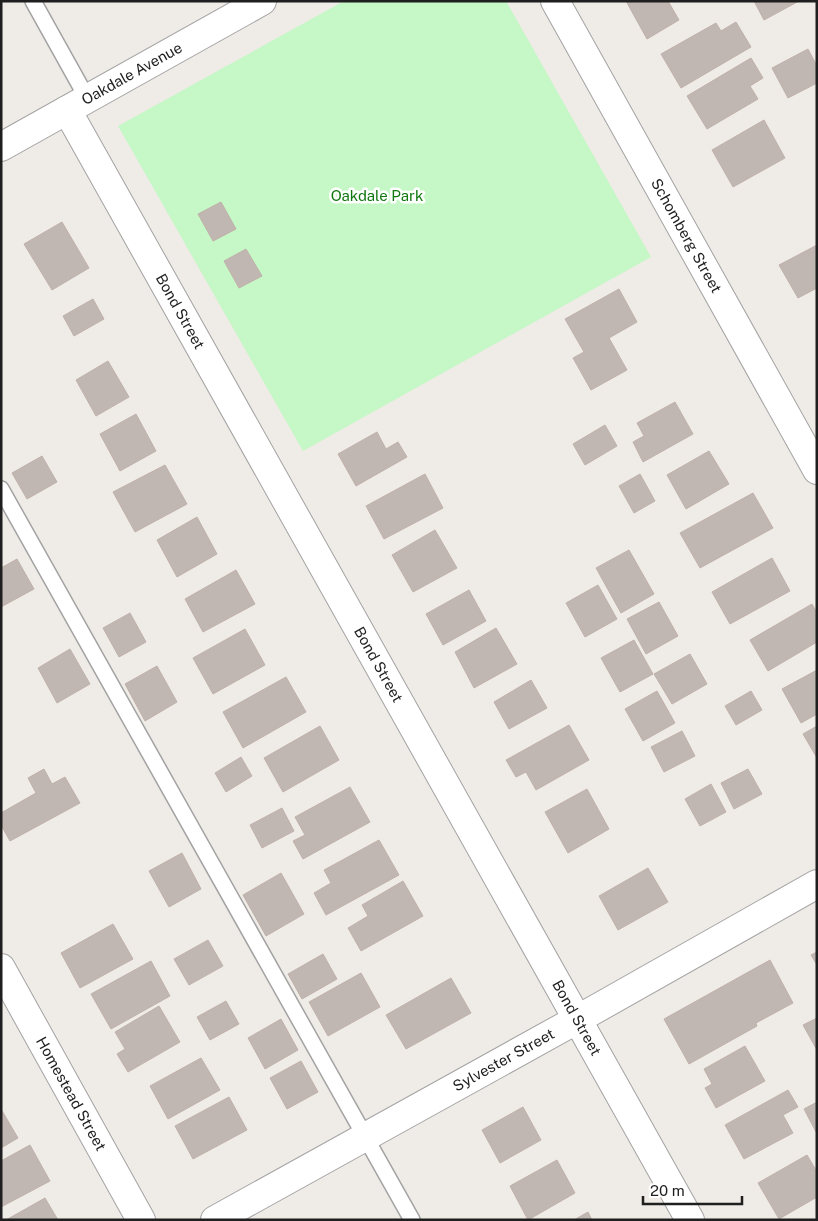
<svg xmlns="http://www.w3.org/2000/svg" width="818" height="1221" font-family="'Public Sans',sans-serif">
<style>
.park{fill:#c6f7c6}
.building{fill:#c0b7b3;stroke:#c0b1a9}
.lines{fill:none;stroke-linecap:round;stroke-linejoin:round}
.service-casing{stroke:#a3a3a3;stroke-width:18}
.minor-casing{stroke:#a3a3a3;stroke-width:30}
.tertiary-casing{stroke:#a3a3a3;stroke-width:30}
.service{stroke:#fff;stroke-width:15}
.minor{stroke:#fff;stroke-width:28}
.tertiary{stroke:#fff;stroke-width:28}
.labels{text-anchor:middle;stroke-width:5;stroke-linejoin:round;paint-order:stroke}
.street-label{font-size:15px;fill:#1f1f1f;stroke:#fff}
.park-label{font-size:15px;fill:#127911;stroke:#fff}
</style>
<rect width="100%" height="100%" fill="#efebe6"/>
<path class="park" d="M 344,1 L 506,1 L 651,257 L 303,451 L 118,126 Z"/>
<g class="building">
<path d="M 626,1 L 668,1 L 679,20 L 647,39 Z"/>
<path d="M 754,1 L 799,1 L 764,20 Z"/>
<path d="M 736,22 L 751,47 L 681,88 L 661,54 L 716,23 L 721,31 Z"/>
<path d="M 808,49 L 817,66 L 817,83 L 788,98 L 772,68 Z"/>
<path d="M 751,58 L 763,78 L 750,86 L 758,99 L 707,129 L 687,96 Z"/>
<path d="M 764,120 L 785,158 L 733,187 L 712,150 Z"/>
<path d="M 221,202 L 236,229 L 213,241 L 198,214 Z"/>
<path d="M 62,222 L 89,268 L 52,290 L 24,244 Z"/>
<path d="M 817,245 L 817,288 L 798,298 L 779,265 Z"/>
<path d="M 246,249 L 262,276 L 239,288 L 224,261 Z"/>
<path d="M 619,289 L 637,322 L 609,338 L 627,370 L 591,390 L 573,358 L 584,352 L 565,319 Z"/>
<path d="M 93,299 L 104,319 L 74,336 L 63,316 Z"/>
<path d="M 108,361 L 129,397 L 96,416 L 76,380 Z"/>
<path d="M 675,402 L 693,434 L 643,462 L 633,442 L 644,436 L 637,423 Z"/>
<path d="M 136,414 L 156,451 L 120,471 L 100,434 Z"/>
<path d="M 605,425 L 617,446 L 585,465 L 573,444 Z"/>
<path d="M 377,432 L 386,449 L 398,442 L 407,457 L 356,486 L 338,454 Z"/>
<path d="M 709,451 L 729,484 L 686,509 L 667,475 Z"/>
<path d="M 42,456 L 57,482 L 27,499 L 12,473 Z"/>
<path d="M 165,465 L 187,504 L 135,532 L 113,492 Z"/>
<path d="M 425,474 L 443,508 L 384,539 L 366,506 Z"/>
<path d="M 640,474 L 655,501 L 634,513 L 619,486 Z"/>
<path d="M 753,493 L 773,528 L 700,568 L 680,533 Z"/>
<path d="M 197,517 L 217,554 L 177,577 L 157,540 Z"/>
<path d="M 435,530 L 457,568 L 413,592 L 392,555 Z"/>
<path d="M 629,550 L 654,594 L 621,613 L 596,568 Z"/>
<path d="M 772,558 L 790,591 L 730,624 L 712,592 Z"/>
<path d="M 17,559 L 34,589 L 1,607 L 1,568 Z"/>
<path d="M 236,570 L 255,604 L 203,632 L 185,599 Z"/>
<path d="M 598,585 L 617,619 L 585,637 L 566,603 Z"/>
<path d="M 469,590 L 486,621 L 443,645 L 426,614 Z"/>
<path d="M 659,602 L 678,636 L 646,654 L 627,619 Z"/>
<path d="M 812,604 L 817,613 L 817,642 L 768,671 L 750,640 Z"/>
<path d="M 130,613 L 146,642 L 119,657 L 103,628 Z"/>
<path d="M 496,628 L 517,664 L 474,688 L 455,652 Z"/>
<path d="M 245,629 L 265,665 L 213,694 L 193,658 Z"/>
<path d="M 634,640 L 653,674 L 620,692 L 601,658 Z"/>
<path d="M 70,649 L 90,684 L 57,703 L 38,668 Z"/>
<path d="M 690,654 L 707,684 L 672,704 L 654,674 Z"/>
<path d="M 157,666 L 177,702 L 145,721 L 125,684 Z"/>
<path d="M 817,670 L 817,714 L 801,723 L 782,689 Z"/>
<path d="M 286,677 L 306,712 L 243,748 L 223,712 Z"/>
<path d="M 531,680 L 547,708 L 509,729 L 494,702 Z"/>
<path d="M 657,691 L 675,723 L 643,741 L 625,709 Z"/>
<path d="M 751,691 L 762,710 L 736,725 L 725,706 Z"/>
<path d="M 569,725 L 589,760 L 536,790 L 526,772 L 516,777 L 506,760 Z"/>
<path d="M 320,726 L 339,760 L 283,792 L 264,758 Z"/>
<path d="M 817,726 L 817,758 L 803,734 Z"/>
<path d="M 682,731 L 695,756 L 664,772 L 651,747 Z"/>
<path d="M 241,757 L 252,776 L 226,792 L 215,773 Z"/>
<path d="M 44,769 L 52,784 L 65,777 L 80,803 L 10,841 L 1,825 L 1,813 L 36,793 L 28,778 Z"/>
<path d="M 748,769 L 762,794 L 734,809 L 721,783 Z"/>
<path d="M 711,784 L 726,812 L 700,826 L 685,799 Z"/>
<path d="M 350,787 L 370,822 L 303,859 L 293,841 L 305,835 L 295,817 Z"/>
<path d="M 587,789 L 609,829 L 568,853 L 545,812 Z"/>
<path d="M 282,808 L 294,831 L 262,848 L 250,825 Z"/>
<path d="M 379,840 L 399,875 L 326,915 L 314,893 L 331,883 L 324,870 Z"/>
<path d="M 182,853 L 201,889 L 169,907 L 149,871 Z"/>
<path d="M 648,868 L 668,902 L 618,930 L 599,896 Z"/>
<path d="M 281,873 L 304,914 L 266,936 L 243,895 Z"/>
<path d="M 403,881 L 423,916 L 361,951 L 348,928 L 368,916 L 362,905 Z"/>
<path d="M 113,924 L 133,959 L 80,988 L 61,953 Z"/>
<path d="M 208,940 L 223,966 L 189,985 L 174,959 Z"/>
<path d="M 817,952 L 817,965 L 811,955 Z"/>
<path d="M 323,954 L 337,979 L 302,999 L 288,974 Z"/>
<path d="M 770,960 L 793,1003 L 756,1023 L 757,1026 L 689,1064 L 664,1019 Z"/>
<path d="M 151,961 L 170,996 L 111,1029 L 91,994 Z"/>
<path d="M 361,973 L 380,1007 L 328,1036 L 309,1002 Z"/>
<path d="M 451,978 L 471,1013 L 406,1049 L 386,1015 Z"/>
<path d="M 226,1001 L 239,1024 L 210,1040 L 197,1017 Z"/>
<path d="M 159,1006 L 180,1042 L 128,1072 L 117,1054 L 125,1049 L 115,1032 Z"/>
<path d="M 817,1018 L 817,1050 L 803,1025 Z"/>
<path d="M 281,1019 L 298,1050 L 265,1069 L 248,1038 Z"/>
<path d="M 745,1046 L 765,1081 L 716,1108 L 705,1088 L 712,1084 L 704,1069 Z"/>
<path d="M 201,1058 L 220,1090 L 168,1119 L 150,1086 Z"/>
<path d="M 301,1061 L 318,1092 L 287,1109 L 270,1078 Z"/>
<path d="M 788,1090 L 798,1107 L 783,1115 L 793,1133 L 744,1159 L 725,1125 Z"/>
<path d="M 229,1097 L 247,1130 L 193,1159 L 175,1126 Z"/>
<path d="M 817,1102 L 817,1132 L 816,1132 L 804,1109 Z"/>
<path d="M 523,1107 L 541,1140 L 500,1163 L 482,1130 Z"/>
<path d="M 1,1109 L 18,1138 L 1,1148 Z"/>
<path d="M 30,1145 L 50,1181 L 1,1207 L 1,1161 Z"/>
<path d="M 807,1155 L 817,1172 L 817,1197 L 779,1219 L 758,1183 Z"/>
<path d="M 557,1160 L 575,1193 L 528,1220 L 510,1186 Z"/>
<path d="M 45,1198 L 58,1220 L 6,1220 Z"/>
<path d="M 588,1212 L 592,1220 L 574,1220 Z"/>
</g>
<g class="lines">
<defs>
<g id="service">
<path d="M 33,1 L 87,98"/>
<path d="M 1,489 L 412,1220"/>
</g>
<g id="minor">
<path id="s1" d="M 555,1 L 817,470"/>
<path id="s2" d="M 67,110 L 690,1220"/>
<path id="s3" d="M 1,968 L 141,1220"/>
<path id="s4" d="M 215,1220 L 578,1019 L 817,884"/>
</g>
<g id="tertiary">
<path id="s5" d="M 1,147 L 262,1"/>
</g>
</defs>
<use href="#service" class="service-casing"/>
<use href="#minor" class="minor-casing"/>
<use href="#tertiary" class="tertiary-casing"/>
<use href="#service" class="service"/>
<use href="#minor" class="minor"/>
<use href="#tertiary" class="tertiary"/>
</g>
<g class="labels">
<g class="street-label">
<text dy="5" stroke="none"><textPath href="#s5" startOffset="150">Oakdale Avenue</textPath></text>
<text dy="5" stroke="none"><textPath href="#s1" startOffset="269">Schomberg Street</textPath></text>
<text dy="5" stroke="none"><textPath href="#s2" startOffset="231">Bond Street</textPath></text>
<text dy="5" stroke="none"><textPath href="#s2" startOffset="636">Bond Street</textPath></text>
<text dy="5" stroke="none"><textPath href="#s2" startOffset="1041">Bond Street</textPath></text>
<text dy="5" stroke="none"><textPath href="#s4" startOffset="330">Sylvester Street</textPath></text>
<text dy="5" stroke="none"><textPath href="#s3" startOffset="144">Homestead Street</textPath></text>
</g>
<g class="park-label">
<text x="377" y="201">Oakdale Park</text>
</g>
</g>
<rect width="818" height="1221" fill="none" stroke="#1f1f1f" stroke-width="5"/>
<path d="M643 1196v8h99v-8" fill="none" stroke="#1f1f1f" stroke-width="2.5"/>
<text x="650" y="1196" font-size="15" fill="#1f1f1f" stroke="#ffffff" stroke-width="4" paint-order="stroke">20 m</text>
</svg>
